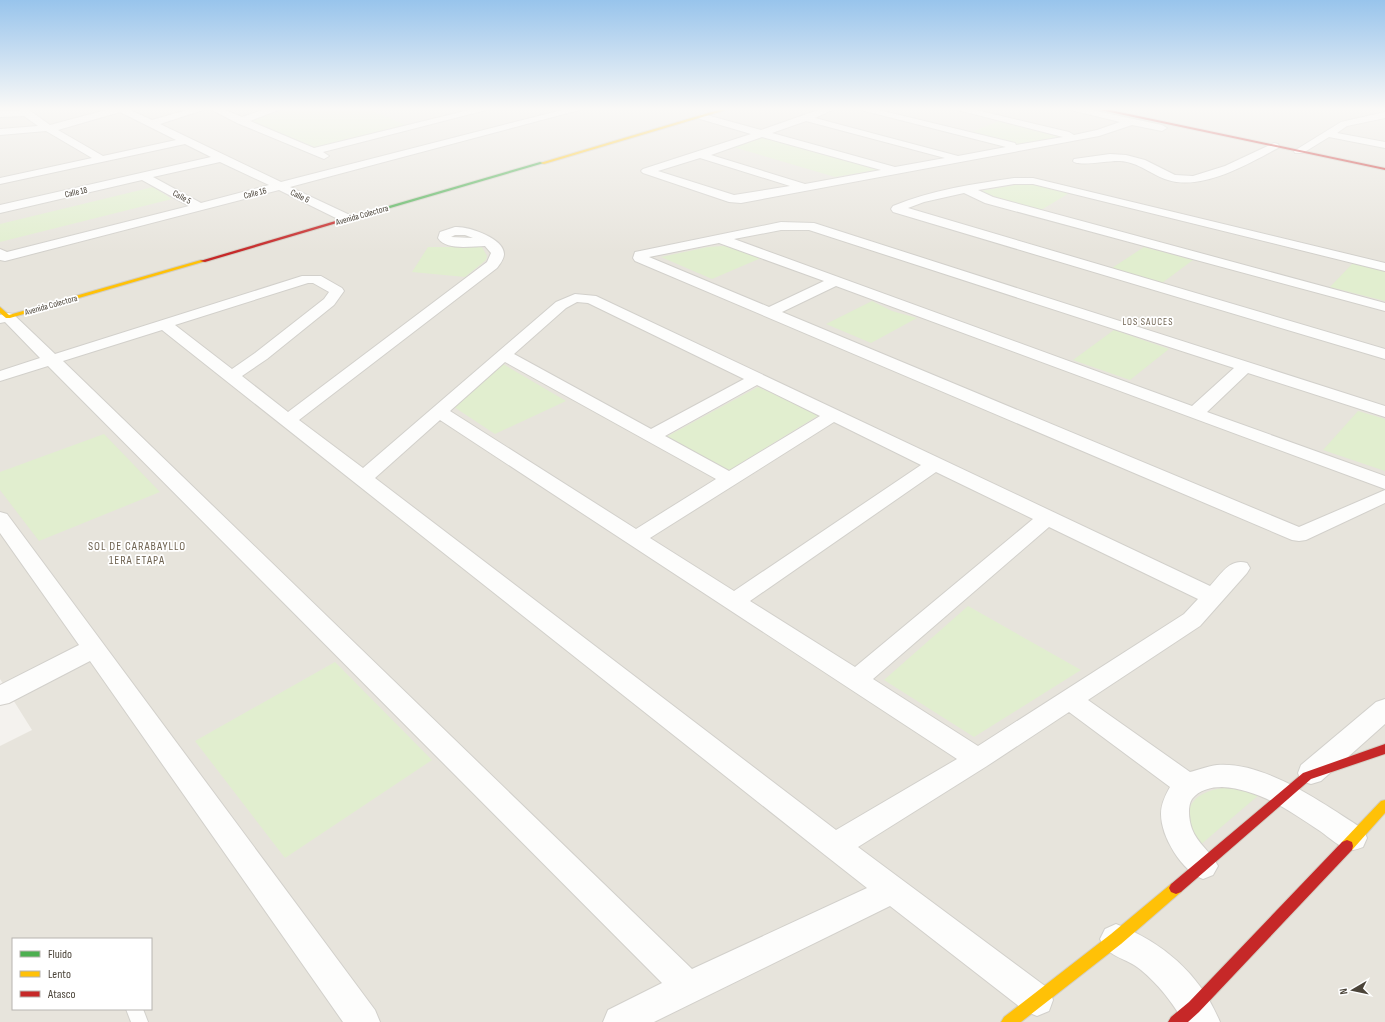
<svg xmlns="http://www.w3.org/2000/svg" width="1385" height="1022" font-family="'Sofia Sans Condensed',sans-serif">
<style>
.residential{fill:#e7e4dc;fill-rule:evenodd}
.green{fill:#e1eecf}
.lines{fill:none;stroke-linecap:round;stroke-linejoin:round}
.lane-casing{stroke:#d2d0cb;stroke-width:2}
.street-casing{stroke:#d2d0cb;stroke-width:2}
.fast-casing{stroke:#d3cfc5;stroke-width:2}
.slow-casing{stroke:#d3cfc5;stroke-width:2}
.jam-casing{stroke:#d3cfc5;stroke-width:2}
.lane{fill:#fdfdfc;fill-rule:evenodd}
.street{fill:#fdfdfc;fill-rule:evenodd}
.fast{fill:#4caf50;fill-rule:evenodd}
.slow{fill:#ffc107;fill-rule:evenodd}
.jam{fill:#c62828;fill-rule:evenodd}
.labels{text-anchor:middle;stroke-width:3.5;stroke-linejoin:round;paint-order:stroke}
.far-street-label{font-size:9px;fill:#4b4439;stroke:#fff}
.far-neighbourhood-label{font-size:10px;letter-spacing:1px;fill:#6e6250;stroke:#fff}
.neighbourhood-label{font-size:12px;letter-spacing:1px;fill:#6e6250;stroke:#fff}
</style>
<rect width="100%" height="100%" fill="#f4f2ee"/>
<path class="residential" d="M 0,110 L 1385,110 L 1385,1022 L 0,1022 L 0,746 L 32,730 L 0,679 ZM 13,939 L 151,939 L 151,1009 L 13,1009 Z"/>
<g class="green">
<path d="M 283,110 L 371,110 L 408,126 L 317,148 L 248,121 Z"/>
<path d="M 999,121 L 1065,136 L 1019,144 L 972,132 Z"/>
<path d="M 766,136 L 882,169 L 835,177 L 733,147 Z"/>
<path d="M 1027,183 L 1071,192 L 1041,210 L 994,197 L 981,191 Z"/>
<path d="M 153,187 L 172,199 L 0,242 L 0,224 Z"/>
<path d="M 724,246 L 740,250 L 761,258 L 712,279 L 661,257 L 708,247 Z"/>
<path d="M 428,247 L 482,247 L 487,256 L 486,260 L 465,277 L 412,272 Z"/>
<path d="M 1144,247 L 1193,260 L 1162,283 L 1112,268 Z"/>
<path d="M 1353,263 L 1385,271 L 1385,301 L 1330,287 Z"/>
<path d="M 872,301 L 892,311 L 917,318 L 871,343 L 826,324 Z"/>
<path d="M 1114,330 L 1169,349 L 1130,380 L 1073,360 Z"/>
<path d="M 503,364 L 566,401 L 495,434 L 454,407 Z"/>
<path d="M 758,387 L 819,415 L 728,471 L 666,437 Z"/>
<path d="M 1358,411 L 1385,419 L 1385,471 L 1323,450 Z"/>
<path d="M 104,434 L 160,492 L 39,541 L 0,490 L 0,472 Z"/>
<path d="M 968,606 L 1081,670 L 974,737 L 884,680 Z"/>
<path d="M 335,662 L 432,760 L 285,858 L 195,741 Z"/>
<path d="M 1230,787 L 1260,794 L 1199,846 C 1195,839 1189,828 1188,820 C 1187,795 1210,789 1230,787 Z"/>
</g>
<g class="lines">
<defs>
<path id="lane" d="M 126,1009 L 143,1009 L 148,1022 L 131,1022 Z"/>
<g id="street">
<path d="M 29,110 L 50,125 L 106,110 L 130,110 L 152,120 L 187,110 L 203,110 L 160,124 L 281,182 L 562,110 L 579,110 L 290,187 L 352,216 L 354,219 L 352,222 L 344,222 L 279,190 L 5,261 L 0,260 L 0,249 L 7,252 L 189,206 L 142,180 L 0,213 L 0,205 L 211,157 L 185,144 L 0,184 L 0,178 L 92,158 L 46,131 L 0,135 L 0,129 L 38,126 L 24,116 L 0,117 L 0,111 ZM 120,112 L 176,140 L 103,156 L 58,130 ZM 220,162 L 269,185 L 201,203 L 153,177 Z"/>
<path d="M 212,110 L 225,110 L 242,117 L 263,110 L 278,110 L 250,121 L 314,148 L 469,110 L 486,110 L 323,152 L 329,156 L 324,159 L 237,123 Z"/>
<path d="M 818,110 L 832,110 L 815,118 L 958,156 L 1006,147 L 861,110 L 879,110 L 1015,143 L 1016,145 L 1063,137 L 958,110 L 976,110 L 1069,132 L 1074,135 L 1097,130 L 1120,122 L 1071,110 L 1091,110 L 1162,125 L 1167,128 L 1162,131 L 1132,125 L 1099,136 L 741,203 L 729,202 L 643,173 L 641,171 L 643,169 L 751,134 L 700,119 L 698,117 L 700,115 L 703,114 L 761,130 ZM 806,121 L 945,158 L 895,167 L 772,133 ZM 762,137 L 881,170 L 805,184 L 711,155 ZM 700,158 L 790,186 L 734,195 L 658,171 Z"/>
<path d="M 1385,112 L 1385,118 L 1347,126 L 1337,133 L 1385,142 L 1385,148 L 1329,137 L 1303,153 L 1295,153 L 1294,151 L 1341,122 Z"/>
<path d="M 1274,143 L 1278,144 L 1279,146 L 1278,148 C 1248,164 1202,191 1168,180 C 1151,175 1139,162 1120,161 C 1111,160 1077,167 1073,161 L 1074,159 L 1110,154 L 1126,155 L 1145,160 L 1175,175 L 1193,176 L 1225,166 Z"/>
<path d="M 1014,178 L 1033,178 L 1385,263 L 1385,271 L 1033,184 L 1014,184 L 978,190 L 993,197 L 1385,303 L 1385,311 L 985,203 L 964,193 L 924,202 L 908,208 L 1385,349 L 1385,359 L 893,212 L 891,209 L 893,206 C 931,190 973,184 1014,178 Z"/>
<path d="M 781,222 L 814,223 L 1385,406 L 1385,417 L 1248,373 L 1207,412 L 1385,476 L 1385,489 L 836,286 L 782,312 L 1299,527 L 1385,490 L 1385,503 L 1306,540 L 1299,541 L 1292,540 L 635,261 L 633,258 L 635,252 L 640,251 ZM 781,230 L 809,230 L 1234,368 L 1192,406 L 734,239 ZM 719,243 L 824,281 L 769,307 L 649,257 Z"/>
<path d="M 455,227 C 468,226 504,238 504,254 C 504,259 500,264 497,268 L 299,420 L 363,468 L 556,302 L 575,294 L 596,296 L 1210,586 C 1221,575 1229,558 1247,563 L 1250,568 L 1247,573 L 1200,626 L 1088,700 L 1190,772 C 1198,770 1208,766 1217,765 C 1265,761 1324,804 1363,829 L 1367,838 L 1363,847 C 1360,848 1355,850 1352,850 C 1340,848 1330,838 1320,831 C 1290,811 1259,789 1222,787 C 1211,787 1199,790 1192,799 C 1187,807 1189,821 1192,829 C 1197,843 1211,852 1218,866 L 1213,875 L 1203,879 C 1182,871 1161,837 1161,814 C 1161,804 1165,796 1170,787 L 1069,712 L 987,766 L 858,847 L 1049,989 L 1053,1000 L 1049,1011 L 1037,1016 L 1025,1011 L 890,906 L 654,1022 L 603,1022 L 608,1010 L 662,983 L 48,366 L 0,381 L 0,371 L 40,358 L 5,322 L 0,323 L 0,315 L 8,313 L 13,314 L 55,354 L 302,276 L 321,276 L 342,288 L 344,291 L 334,305 L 267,359 L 242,376 L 288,412 L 487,262 L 491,253 L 485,246 C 472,246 446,251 438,238 L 440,232 ZM 455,235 L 465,235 L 473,238 L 451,237 ZM 308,283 L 313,283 L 329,292 L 324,299 L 255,353 L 232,369 L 175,325 ZM 577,302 L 588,303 L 744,379 L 651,429 L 514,354 L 566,308 ZM 162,330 L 825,855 L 867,888 L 692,969 L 63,361 ZM 505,362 L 716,479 L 636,529 L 450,411 ZM 757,385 L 820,416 L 729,471 L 665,436 ZM 440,420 L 957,759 L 836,830 L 375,478 ZM 834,422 L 921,465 L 734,591 L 650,538 ZM 936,472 L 1033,519 L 855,667 L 750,601 ZM 1049,527 L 1198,599 L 1184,614 L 978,746 L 873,679 Z"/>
<path d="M 0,512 L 7,514 L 375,1010 L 380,1022 L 343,1022 L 90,661 L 9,703 L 0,705 L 0,685 L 79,645 L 0,533 Z"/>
<path d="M 1385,699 L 1385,724 L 1321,781 L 1311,784 L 1301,781 L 1298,773 L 1301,765 L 1376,702 Z"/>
<path d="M 1116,924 C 1164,943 1200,974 1220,1022 L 1184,1022 C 1171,1001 1160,986 1141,970 C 1126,957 1109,959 1100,939 L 1105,929 Z"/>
</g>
<path id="fast" d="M 540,162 L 544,163 L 380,211 L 375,210 Z"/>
<g id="slow">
<path d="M 718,110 L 726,110 L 544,164 L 540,163 Z"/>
<path d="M 201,260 L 206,261 L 10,318 L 6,318 L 0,313 L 0,307 L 9,315 Z"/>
<path d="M 1385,800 L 1385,813 L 1352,850 L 1347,852 L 1342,850 L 1341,846 L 1342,842 L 1381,801 Z"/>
<path d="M 1176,882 L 1181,884 L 1183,888 L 1181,892 L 1121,944 L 1021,1022 L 1001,1022 L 1004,1017 L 1111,934 L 1171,884 Z"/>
</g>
<g id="jam">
<path d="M 1100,110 L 1110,110 L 1385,168 L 1385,170 Z"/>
<path d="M 376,209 L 381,210 L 205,262 L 200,261 Z"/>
<path d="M 1385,744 L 1385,754 L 1311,779 L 1181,892 L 1176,894 L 1171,892 L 1169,888 L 1171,884 L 1303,773 Z"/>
<path d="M 1347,840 L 1352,842 L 1353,846 L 1352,850 L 1199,1012 L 1188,1022 L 1168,1022 L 1171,1017 L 1189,1002 L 1342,842 Z"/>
</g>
</defs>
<use href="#lane" class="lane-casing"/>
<use href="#street" class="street-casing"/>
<use href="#fast" class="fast-casing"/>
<use href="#slow" class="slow-casing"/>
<use href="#jam" class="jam-casing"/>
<use href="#lane" class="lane"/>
<use href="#street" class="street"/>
<use href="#fast" class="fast"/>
<use href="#slow" class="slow"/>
<use href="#jam" class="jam"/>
</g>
<linearGradient id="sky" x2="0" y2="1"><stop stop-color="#98c4ec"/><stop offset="0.43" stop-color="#faf9f7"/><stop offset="1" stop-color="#faf9f7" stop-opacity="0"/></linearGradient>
<rect width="1385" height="253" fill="url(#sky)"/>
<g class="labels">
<g class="far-street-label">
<text transform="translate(76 192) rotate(-13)" y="3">Calle 18</text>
<text transform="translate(255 193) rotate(-14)" y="3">Calle 16</text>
<text transform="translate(300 196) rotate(26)" y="3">Calle 6</text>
<text transform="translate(182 197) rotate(28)" y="3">Calle 5</text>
<text transform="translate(362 215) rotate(-16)" y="3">Avenida Colectora</text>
<text transform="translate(51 305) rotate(-16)" y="3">Avenida Colectora</text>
</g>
<g class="far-neighbourhood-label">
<text x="1148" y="325">LOS SAUCES</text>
</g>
<g class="neighbourhood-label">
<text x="137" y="550">SOL DE CARABAYLLO<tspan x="137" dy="14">1ERA ETAPA</tspan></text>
</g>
</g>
<rect x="12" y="938" width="140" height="72" fill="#ffffff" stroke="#b7b4b0"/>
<rect x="20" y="951" width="20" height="6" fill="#4caf50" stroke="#b7b4b0"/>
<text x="48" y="958" font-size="12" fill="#4b4439">Fluido</text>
<rect x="20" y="971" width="20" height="6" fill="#ffc107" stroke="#b7b4b0"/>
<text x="48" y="978" font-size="12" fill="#4b4439">Lento</text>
<rect x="20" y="991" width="20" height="6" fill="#c62828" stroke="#b7b4b0"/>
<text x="48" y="998" font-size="12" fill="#4b4439">Atasco</text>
<g transform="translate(1353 990) rotate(261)" stroke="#ffffff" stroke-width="3" paint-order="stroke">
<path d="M0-3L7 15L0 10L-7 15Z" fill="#4b4439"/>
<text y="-6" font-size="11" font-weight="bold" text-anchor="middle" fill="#4b4439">N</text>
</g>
</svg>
